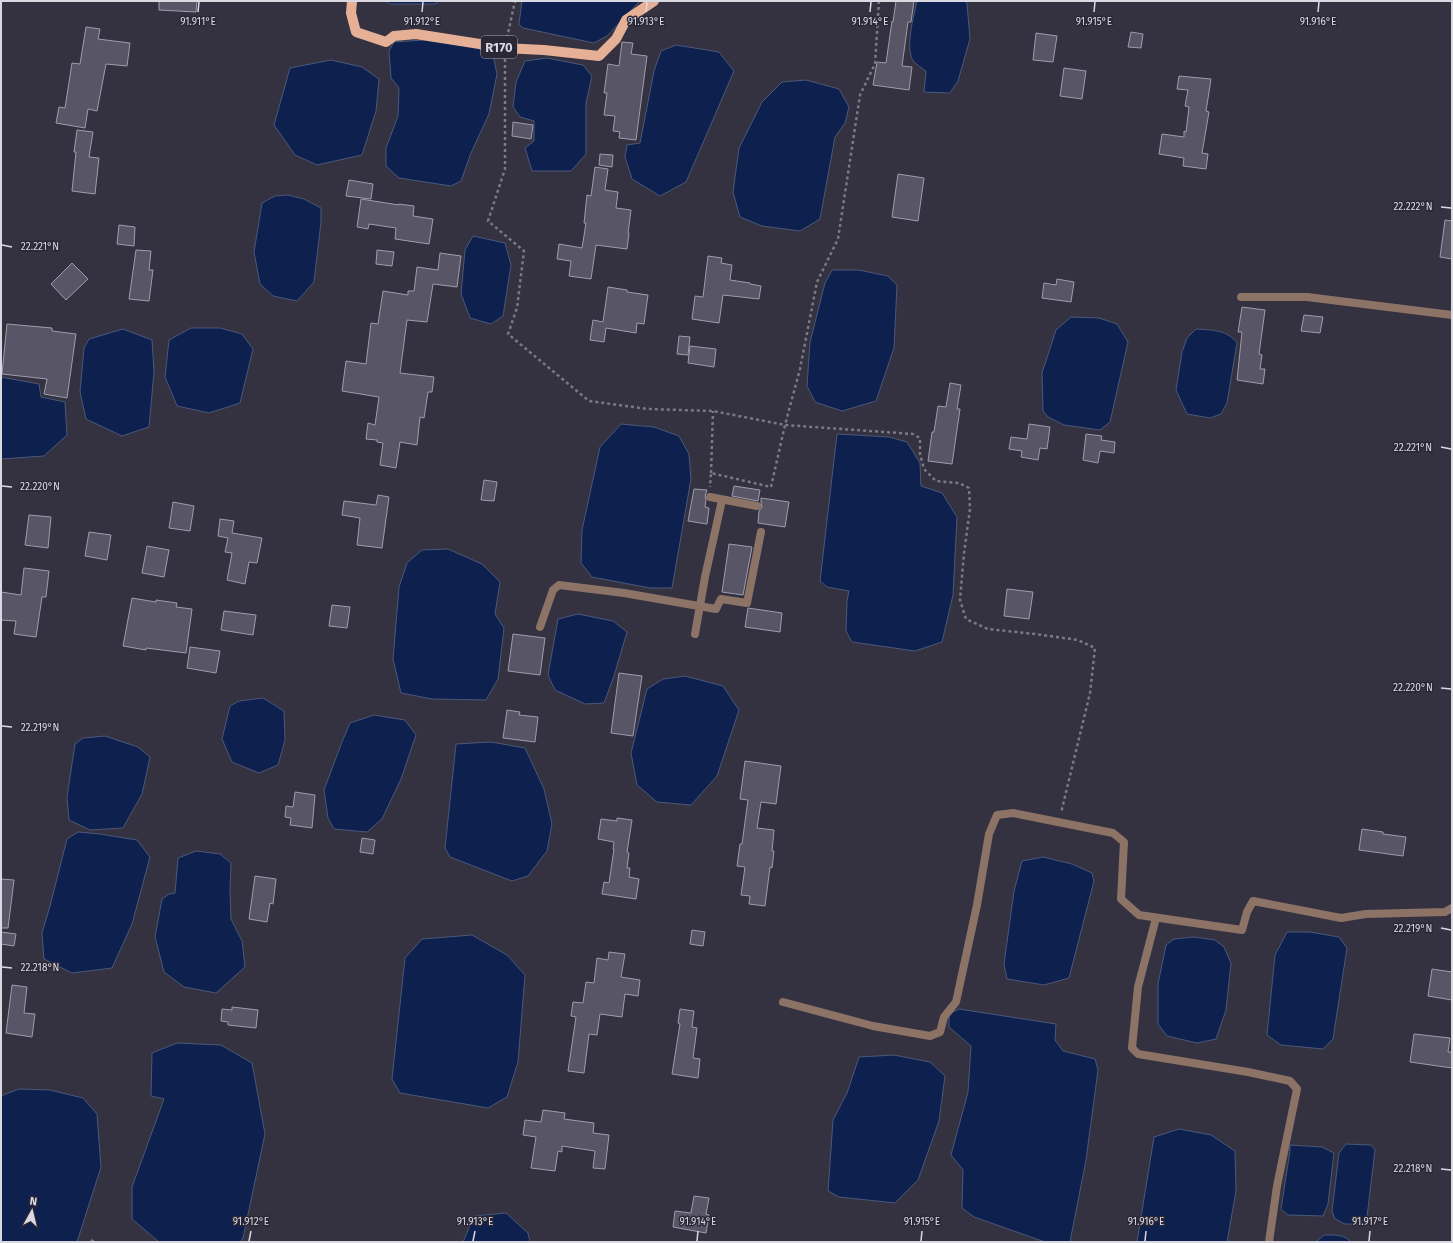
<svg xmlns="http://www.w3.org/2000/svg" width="1453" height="1243" font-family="'Fira Sans',sans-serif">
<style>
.water{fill:#0e214e;stroke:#4b587a}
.building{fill:#585666;stroke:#9e9cae}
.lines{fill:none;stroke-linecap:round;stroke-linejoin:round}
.path{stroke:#7a7984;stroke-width:2.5;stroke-dasharray:3 3;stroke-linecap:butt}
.street{stroke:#8d7366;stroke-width:8}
.primary{stroke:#e6b096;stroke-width:10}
.ticks{fill:none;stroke:#dad9e2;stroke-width:1.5}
.labels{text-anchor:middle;stroke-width:3;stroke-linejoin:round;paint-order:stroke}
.shield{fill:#2a2836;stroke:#a5a4ae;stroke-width:1}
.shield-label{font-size:13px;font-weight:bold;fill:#dad9e2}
.ticks-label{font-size:10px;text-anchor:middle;fill:#dad9e2;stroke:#2a2836;stroke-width:3;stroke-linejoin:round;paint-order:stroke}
</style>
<rect width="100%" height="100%" fill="#343240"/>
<g class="water">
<path d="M 386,1 L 437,1 L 436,4 L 390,4 Z"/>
<path d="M 522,1 L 638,1 L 638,3 L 607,36 L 594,43 L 523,28 L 519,24 Z"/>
<path d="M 917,1 L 965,1 L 967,4 L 970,39 L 958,81 L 950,93 L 924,92 L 926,71 C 922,68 917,65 914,62 C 904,49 914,16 917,1 Z"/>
<path d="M 424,40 L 475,47 L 493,55 L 497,74 L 489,114 L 471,153 L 461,181 L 451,186 L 399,178 L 386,166 L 386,148 L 398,116 L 399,88 L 391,78 L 389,51 L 394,42 Z"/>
<path d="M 676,45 L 719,52 L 734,71 L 686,182 L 660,196 L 632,179 L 625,157 L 627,145 L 640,143 L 654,71 L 661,51 Z"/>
<path d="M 547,58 L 583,65 L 592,76 L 586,103 L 586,154 L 571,171 L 532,171 L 525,148 L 534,141 L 534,121 L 520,117 L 513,107 L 516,82 L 525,61 Z"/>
<path d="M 331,60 L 362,67 L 379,79 L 376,111 L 362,155 L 317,165 L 295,155 L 274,125 L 290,68 Z"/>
<path d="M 806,80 L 839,89 L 849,107 L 845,123 L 835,137 L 820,219 L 800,231 L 762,226 L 740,217 L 733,192 L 739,148 L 762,102 L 782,82 Z"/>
<path d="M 288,195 L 304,199 L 321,208 L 321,222 L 314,282 L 297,301 L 273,296 L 260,284 L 254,252 L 262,203 L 275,196 Z"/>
<path d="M 473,236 L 505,243 L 511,265 L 503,316 L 491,324 L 470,318 L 461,294 L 465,250 Z"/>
<path d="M 832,270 L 859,270 L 888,276 L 897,285 L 894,348 L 876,401 L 842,411 L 815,402 L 807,386 L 810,342 L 825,283 Z"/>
<path d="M 1071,317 L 1099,318 L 1117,324 L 1128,342 L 1110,422 L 1100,430 L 1064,425 L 1048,417 L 1043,411 L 1042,373 L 1056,330 Z"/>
<path d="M 191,328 L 220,328 L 242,334 L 253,349 L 240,403 L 209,413 L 177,406 L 165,377 L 169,340 Z"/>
<path d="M 123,329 L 152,340 L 154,372 L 149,427 L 122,436 L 86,419 L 80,392 L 84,348 L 89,339 Z"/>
<path d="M 1196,329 C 1212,330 1228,330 1237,343 L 1227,403 L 1221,414 L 1210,418 L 1187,414 L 1176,390 L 1182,352 L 1187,338 Z"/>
<path d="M 1,377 L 39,384 L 41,397 L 65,402 L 67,435 L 44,456 L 1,459 Z"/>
<path d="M 621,424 L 654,427 L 679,436 L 689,454 L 691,479 L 672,588 L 650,588 L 592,577 L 581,563 L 582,530 L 600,447 Z"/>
<path d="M 837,434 L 889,437 L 907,442 L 920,463 L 921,486 L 942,493 L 957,517 L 953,595 L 942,642 L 915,651 L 852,642 L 846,631 L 847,601 L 849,591 L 827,587 L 820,581 Z"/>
<path d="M 448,549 L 482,564 L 500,582 L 495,614 L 504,628 L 498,679 L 486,700 L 432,699 L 401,693 L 393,659 L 399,587 L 407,563 L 422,550 Z"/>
<path d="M 578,614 L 613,621 L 627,632 L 614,676 L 604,703 L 585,704 L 555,690 L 548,675 L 558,619 Z"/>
<path d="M 685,676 L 723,686 L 739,710 L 717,776 L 691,805 L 657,802 L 637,785 L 631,753 L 647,689 L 663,679 Z"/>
<path d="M 263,698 L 284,711 L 285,740 L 278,765 L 259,773 L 232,762 L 222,739 L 230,706 L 239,701 Z"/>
<path d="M 374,715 L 405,720 L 416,735 L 401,779 L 382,819 L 367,832 L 334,829 L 328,818 L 324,790 L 342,742 L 350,723 Z"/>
<path d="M 105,736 L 138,747 L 150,757 L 142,794 L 123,828 L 90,830 L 69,820 L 67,797 L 75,744 L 83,738 Z"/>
<path d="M 491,742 L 525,748 L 544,789 L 552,824 L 547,851 L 528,876 L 512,881 L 450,857 L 445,848 L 456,744 Z"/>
<path d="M 78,832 L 100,834 L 137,840 L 150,857 L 132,924 L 112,968 L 72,973 L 44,959 L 42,933 L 50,906 L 67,839 Z"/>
<path d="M 196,851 L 220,854 L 231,863 L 230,891 L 231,919 L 242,941 L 245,967 L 216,993 L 184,987 L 164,972 L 155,937 L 162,899 L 169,894 L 175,893 L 178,858 Z"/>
<path d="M 1043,857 L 1072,864 L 1092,873 L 1094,881 L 1069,978 L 1044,985 L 1007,979 L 1004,964 L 1014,891 L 1022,861 Z"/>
<path d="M 1287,932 L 1310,932 L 1339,937 L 1347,948 L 1333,1039 L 1323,1049 L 1281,1045 L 1267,1035 L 1275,955 Z"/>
<path d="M 472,935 L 507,955 L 525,975 L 518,1062 L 507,1097 L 488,1108 L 400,1093 L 392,1079 L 405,958 L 422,939 Z"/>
<path d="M 1194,937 L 1215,940 L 1224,947 L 1231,963 L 1226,1010 L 1216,1039 L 1197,1043 L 1167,1036 L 1158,1024 L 1158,984 L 1166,945 L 1174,939 Z"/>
<path d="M 959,1009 L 1056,1024 L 1055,1040 L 1063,1051 L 1095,1059 L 1098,1070 L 1086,1160 L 1070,1242 L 1045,1242 L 974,1217 L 962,1208 L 963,1170 L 951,1155 L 968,1092 L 971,1046 L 949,1027 L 949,1014 Z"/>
<path d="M 177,1043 L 221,1045 L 252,1063 L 265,1134 L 243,1238 L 240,1242 L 159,1242 L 132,1219 L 132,1187 L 164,1099 L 151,1096 L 152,1053 Z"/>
<path d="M 894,1055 L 930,1062 L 945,1076 L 939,1121 L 918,1180 L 895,1203 L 839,1197 L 828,1191 L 833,1120 L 847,1093 L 859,1057 Z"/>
<path d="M 19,1089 L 50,1090 L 83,1098 L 97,1114 L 101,1167 L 77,1242 L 1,1242 L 1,1097 L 3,1095 Z"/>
<path d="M 1179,1129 L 1211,1135 L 1235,1151 L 1236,1191 L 1227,1242 L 1137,1242 L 1154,1137 Z"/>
<path d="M 1346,1144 L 1371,1145 L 1375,1150 L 1367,1217 L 1360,1224 L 1345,1224 L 1335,1219 L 1332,1211 L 1339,1153 Z"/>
<path d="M 1290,1145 L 1322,1147 L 1334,1153 L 1328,1204 L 1323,1216 L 1288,1215 L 1281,1209 L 1290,1151 Z"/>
<path d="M 506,1213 L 528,1233 L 530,1242 L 463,1242 L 474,1216 Z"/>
<path d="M 1324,1235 C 1334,1235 1344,1234 1351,1242 L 1316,1242 Z"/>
</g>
<g class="building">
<path d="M 159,1 L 197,1 L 196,12 L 159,10 Z"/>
<path d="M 896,1 L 914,1 L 911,22 L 908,22 L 902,66 L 912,67 L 909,90 L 873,85 L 877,62 L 886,63 L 892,21 L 893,22 Z"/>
<path d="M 86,27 L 100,29 L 98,39 L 130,43 L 127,66 L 106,64 L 97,111 L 88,109 L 85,128 L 56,123 L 59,107 L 65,108 L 72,63 L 80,64 Z"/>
<path d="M 1131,32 L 1143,34 L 1141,48 L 1128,47 Z"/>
<path d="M 1036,33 L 1057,36 L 1053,62 L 1033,60 Z"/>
<path d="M 622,42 L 633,43 L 631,54 L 647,56 L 636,140 L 619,138 L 620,132 L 613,131 L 615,116 L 604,115 L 607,93 L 604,93 L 608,64 L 619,66 Z"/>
<path d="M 1064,68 L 1086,71 L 1082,99 L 1060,96 Z"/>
<path d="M 1179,76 L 1211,79 L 1206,111 L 1209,112 L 1202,153 L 1208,154 L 1206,169 L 1183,166 L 1184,158 L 1159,154 L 1162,134 L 1184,137 L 1184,131 L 1186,132 L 1189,107 L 1185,106 L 1188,90 L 1177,89 Z"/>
<path d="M 513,122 L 533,125 L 531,139 L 512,136 Z"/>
<path d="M 77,130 L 93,132 L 89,157 L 99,158 L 95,194 L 72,191 L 76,152 L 74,152 Z"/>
<path d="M 600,154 L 613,155 L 612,167 L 599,165 Z"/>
<path d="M 595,167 L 608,169 L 605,190 L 618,192 L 616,208 L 631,210 L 628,233 L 629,233 L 627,249 L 596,245 L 591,279 L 569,276 L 571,261 L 557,259 L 559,244 L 582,248 L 586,223 L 584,223 L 587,195 L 591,196 Z"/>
<path d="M 898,174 L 924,178 L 918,221 L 892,217 Z"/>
<path d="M 349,180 L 373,184 L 371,199 L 346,196 Z"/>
<path d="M 361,199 L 399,205 L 399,204 L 414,206 L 413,216 L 433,219 L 429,244 L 395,239 L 396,228 L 369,224 L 368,229 L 357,227 Z"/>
<path d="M 1445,220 L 1452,221 L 1452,259 L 1440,257 Z"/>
<path d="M 119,225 L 135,227 L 134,246 L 117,244 Z"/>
<path d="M 136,250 L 151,251 L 149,270 L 153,270 L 149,301 L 129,299 Z"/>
<path d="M 377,250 L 394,252 L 392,266 L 376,264 Z"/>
<path d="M 440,253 L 461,256 L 457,287 L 433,284 L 427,322 L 407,320 L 400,373 L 434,377 L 432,392 L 428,392 L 424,418 L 420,417 L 417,445 L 400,442 L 396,468 L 380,465 L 383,443 L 377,442 L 377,440 L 366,439 L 368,423 L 375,425 L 379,397 L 342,391 L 346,361 L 366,364 L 371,323 L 378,324 L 383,291 L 408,295 L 408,291 L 414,291 L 417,267 L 438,270 Z"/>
<path d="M 708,256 L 722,258 L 721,263 L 732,265 L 730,280 L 750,283 L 750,284 L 761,286 L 759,299 L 723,295 L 719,323 L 692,319 L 695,296 L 703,297 Z"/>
<path d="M 72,263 L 88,279 L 66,300 L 51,284 Z"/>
<path d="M 1057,279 L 1074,282 L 1071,302 L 1042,298 L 1044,283 L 1056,285 Z"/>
<path d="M 608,287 L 627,290 L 627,292 L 648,295 L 644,324 L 637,323 L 636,333 L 606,328 L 604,342 L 590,340 L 593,320 L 603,322 Z"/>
<path d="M 1242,307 L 1265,310 L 1259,354 L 1262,355 L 1260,369 L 1265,369 L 1263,384 L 1237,380 L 1242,332 L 1238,332 Z"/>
<path d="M 1304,315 L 1323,317 L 1320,333 L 1301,331 Z"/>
<path d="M 7,324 L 52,328 L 52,331 L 76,334 L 67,398 L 44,394 L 47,379 L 2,374 Z"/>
<path d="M 679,336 L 690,337 L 688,355 L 677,354 Z"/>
<path d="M 690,346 L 716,349 L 714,367 L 688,363 Z"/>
<path d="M 950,383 L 961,385 L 957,409 L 960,409 L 952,464 L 928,461 L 932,432 L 934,432 L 938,406 L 946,407 Z"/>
<path d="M 1029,424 L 1050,427 L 1047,449 L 1040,448 L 1038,460 L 1021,457 L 1022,451 L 1009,449 L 1011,437 L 1027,439 Z"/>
<path d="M 1086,434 L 1102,436 L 1101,440 L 1115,442 L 1114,453 L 1100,451 L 1098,463 L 1083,460 Z"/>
<path d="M 484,480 L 497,482 L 494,501 L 481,500 Z"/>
<path d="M 734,486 L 760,490 L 758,501 L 732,496 Z"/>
<path d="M 694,489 L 707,490 L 705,496 L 706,500 L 705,507 L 709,508 L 707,524 L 688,521 Z"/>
<path d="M 378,495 L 389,497 L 382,548 L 357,545 L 360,518 L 342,515 L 344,501 L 376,505 Z"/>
<path d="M 761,498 L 789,502 L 785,527 L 758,523 L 759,511 L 762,507 L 761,502 Z"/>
<path d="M 173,502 L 194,506 L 190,531 L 169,528 Z"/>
<path d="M 29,515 L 51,517 L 48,548 L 25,545 Z"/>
<path d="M 220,519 L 234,521 L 232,533 L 262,538 L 257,563 L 249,562 L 245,584 L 227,580 L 232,553 L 225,552 L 228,538 L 218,536 Z"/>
<path d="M 89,532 L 111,535 L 107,560 L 85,556 Z"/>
<path d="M 729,544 L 752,547 L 743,595 L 722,592 Z"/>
<path d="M 147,546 L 169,550 L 164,577 L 142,573 Z"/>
<path d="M 24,568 L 49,571 L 46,597 L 42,597 L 36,637 L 14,634 L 16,621 L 1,620 L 1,592 L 21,595 Z"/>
<path d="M 1007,589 L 1033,592 L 1029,619 L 1004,616 Z"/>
<path d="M 132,598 L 156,602 L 156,600 L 177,603 L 176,607 L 192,609 L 186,653 L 146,648 L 146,650 L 123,646 Z"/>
<path d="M 332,605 L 350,607 L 347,628 L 329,626 Z"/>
<path d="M 748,608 L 782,613 L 780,632 L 745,627 Z"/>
<path d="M 224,611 L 256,615 L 253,635 L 221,630 Z"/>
<path d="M 513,634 L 545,638 L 540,675 L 508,671 Z"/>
<path d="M 190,647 L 220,651 L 216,673 L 187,668 Z"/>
<path d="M 619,673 L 642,676 L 633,736 L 611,733 Z"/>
<path d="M 507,710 L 520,712 L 519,715 L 538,717 L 535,742 L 503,738 Z"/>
<path d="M 745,761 L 781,766 L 776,804 L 761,802 L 757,828 L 774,830 L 772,851 L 774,851 L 772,868 L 770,867 L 765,906 L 749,904 L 750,896 L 741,895 L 745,867 L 737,866 L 740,844 L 742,844 L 748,800 L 740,799 Z"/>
<path d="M 295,792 L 315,795 L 312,828 L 290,825 L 291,818 L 285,817 L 286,806 L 293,807 Z"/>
<path d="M 617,818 L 632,820 L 627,852 L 629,853 L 627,868 L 630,868 L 629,877 L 639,879 L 636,899 L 602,894 L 604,882 L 609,883 L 614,849 L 613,849 L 614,842 L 598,839 L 601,819 L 617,821 Z"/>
<path d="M 1362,829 L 1383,832 L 1383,834 L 1406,837 L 1403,856 L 1359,850 Z"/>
<path d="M 362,838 L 375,840 L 373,854 L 360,852 Z"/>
<path d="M 255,876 L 276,879 L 273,904 L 270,903 L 267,922 L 249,919 Z"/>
<path d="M 1,879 L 14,880 L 8,928 L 1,928 Z"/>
<path d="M 692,930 L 705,932 L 703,946 L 690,944 Z"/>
<path d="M 1,932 L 16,934 L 14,946 L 1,944 Z"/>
<path d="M 609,952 L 625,954 L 621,977 L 640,980 L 638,996 L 625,994 L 622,1017 L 600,1014 L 597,1035 L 589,1034 L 584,1073 L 568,1071 L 576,1017 L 571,1016 L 573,1002 L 583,1003 L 586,982 L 594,983 L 597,958 L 608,960 Z"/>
<path d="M 1432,969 L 1452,972 L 1452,1000 L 1428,996 Z"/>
<path d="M 12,985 L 27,987 L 24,1013 L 35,1014 L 32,1037 L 6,1033 Z"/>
<path d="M 232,1007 L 258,1010 L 256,1028 L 228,1025 L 228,1022 L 221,1021 L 222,1009 L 232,1010 Z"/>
<path d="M 680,1009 L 694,1011 L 692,1027 L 697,1028 L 693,1058 L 700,1059 L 698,1078 L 672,1074 L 680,1024 L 678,1023 Z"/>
<path d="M 1414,1034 L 1450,1038 L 1448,1052 L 1452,1052 L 1452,1068 L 1410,1062 Z"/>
<path d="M 543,1110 L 565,1113 L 564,1119 L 594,1123 L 593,1133 L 609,1135 L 605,1169 L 593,1168 L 595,1151 L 562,1146 L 562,1152 L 558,1151 L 555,1171 L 531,1168 L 536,1137 L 523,1135 L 525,1120 L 541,1122 Z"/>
<path d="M 694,1196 L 709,1198 L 706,1214 L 709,1215 L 706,1233 L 673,1227 L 675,1211 L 691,1213 Z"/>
</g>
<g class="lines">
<g class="path">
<path d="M 879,1 L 875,64 L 860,95 L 838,239 L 817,282 L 800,369 L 785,425 L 913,434 L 920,438 L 920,454 L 924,469 L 936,481 L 959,483 L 969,488 L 970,509 L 964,553 L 960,600 L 966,619 L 988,629 L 1035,634 L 1078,640 L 1095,648 L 1090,693 L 1061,813"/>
<path d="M 507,38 L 515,1"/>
<path d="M 505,59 L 505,169 L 488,221 L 524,251 L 517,308 L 508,334 L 589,401 L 648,409 L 713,411 L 785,425 L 771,487 L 711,473 L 710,487"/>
<path d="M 711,473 L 713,411"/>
<path d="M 91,1240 L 94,1242"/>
</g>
<g class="street">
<path d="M 1241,297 L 1307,297 L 1452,315"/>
<path d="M 710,497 L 757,506"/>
<path d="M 540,627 L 553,590 L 559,585 L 624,593 L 716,609 L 721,599 L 747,603 L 761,532"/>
<path d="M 695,634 L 705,577 L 722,500"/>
<path d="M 1156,918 L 1138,987 L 1132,1048 L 1138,1054 L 1248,1072 L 1290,1081 L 1297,1089 L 1277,1186 L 1269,1242"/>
<path d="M 783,1002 L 873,1026 L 930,1036 L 940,1032 L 944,1017 L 956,1002 L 977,905 L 989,834 L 997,815 L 1013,813 L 1113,833 L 1124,842 L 1121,899 L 1139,915 L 1242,930 L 1247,912 L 1253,901 L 1341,918 L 1366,914 L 1445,912 L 1452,908"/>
</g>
<path class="primary" d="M 352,1 L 351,13 L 356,32 L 386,42 L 394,36 L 416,34 L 505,48 L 544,50 L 599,56 L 616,39 L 626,20 L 654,1"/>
</g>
<path class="ticks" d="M 198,12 L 199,2M 422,12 L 423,2M 646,12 L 647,2M 870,12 L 871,2M 1094,12 L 1095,2M 1318,12 L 1319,2M 1441,207 L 1451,208M 2,245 L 12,247M 1441,447 L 1451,449M 2,486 L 12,487M 1441,688 L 1451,689M 2,726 L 12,727M 1441,928 L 1451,930M 2,967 L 12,968M 1441,1169 L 1451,1170M 249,1241 L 251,1231M 473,1241 L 475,1231M 697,1241 L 698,1231M 921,1241 L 922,1231M 1145,1241 L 1146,1231M 1369,1241 L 1370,1231"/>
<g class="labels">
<rect class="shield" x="481" y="36" width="36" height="22" rx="3"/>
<g class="shield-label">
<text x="499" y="52">R170</text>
</g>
</g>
<g class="ticks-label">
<text x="198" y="25">91.911°E</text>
<text x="422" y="25">91.912°E</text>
<text x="646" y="25">91.913°E</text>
<text x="870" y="25">91.914°E</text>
<text x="1094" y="25">91.915°E</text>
<text x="1318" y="25">91.916°E</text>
<text x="1413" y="210">22.222°N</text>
<text x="40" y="250">22.221°N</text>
<text x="1413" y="451">22.221°N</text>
<text x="40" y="490">22.220°N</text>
<text x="1413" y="691">22.220°N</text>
<text x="40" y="731">22.219°N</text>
<text x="1413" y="932">22.219°N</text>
<text x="40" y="971">22.218°N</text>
<text x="1413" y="1172">22.218°N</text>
<text x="251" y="1225">91.912°E</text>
<text x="475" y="1225">91.913°E</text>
<text x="698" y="1225">91.914°E</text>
<text x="922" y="1225">91.915°E</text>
<text x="1146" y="1225">91.916°E</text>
<text x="1370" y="1225">91.917°E</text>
</g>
<rect width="1453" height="1243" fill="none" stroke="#dad9e2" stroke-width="4"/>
<g transform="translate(32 1211) rotate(8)" stroke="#2a2836" stroke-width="3" paint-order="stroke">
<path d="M0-3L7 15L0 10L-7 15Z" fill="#dad9e2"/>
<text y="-6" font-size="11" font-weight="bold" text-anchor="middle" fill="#dad9e2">N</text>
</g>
</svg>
